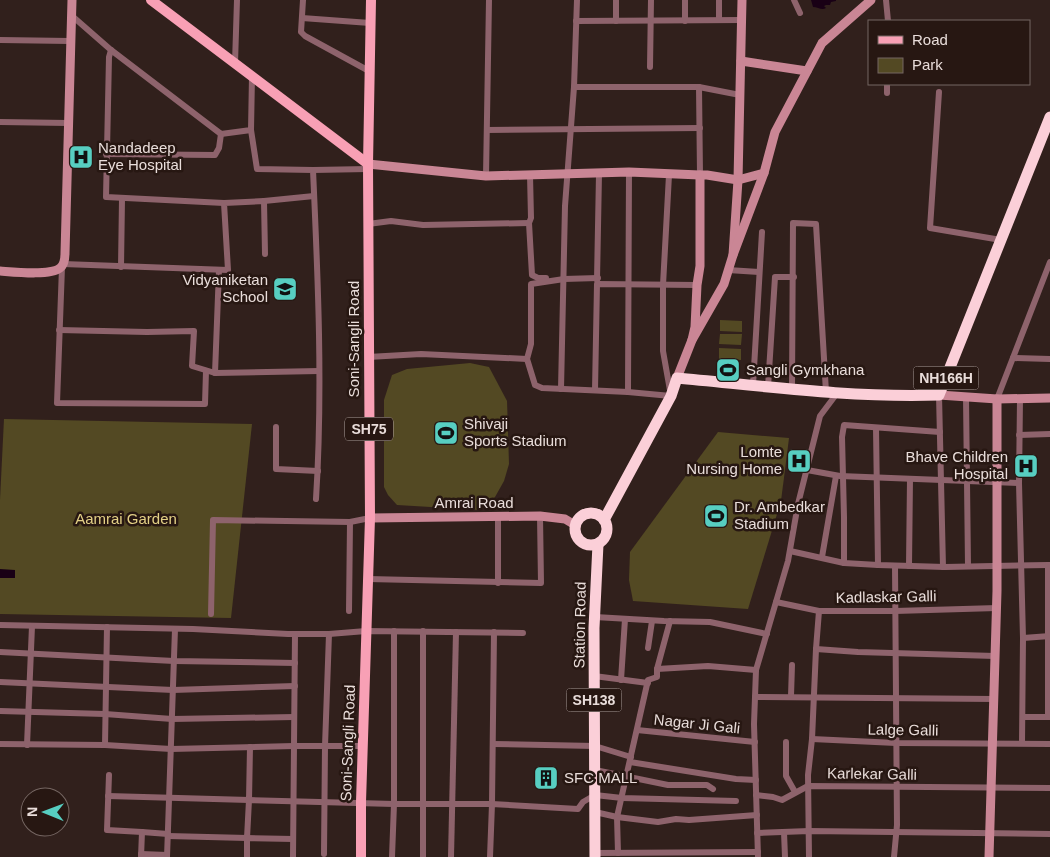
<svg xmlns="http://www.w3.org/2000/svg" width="1050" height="857" font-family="Arial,sans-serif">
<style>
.green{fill:#534923}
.water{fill:#190015}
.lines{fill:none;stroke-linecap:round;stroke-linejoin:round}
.street{stroke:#8e636c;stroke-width:6}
.secondary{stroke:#ca8695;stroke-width:9}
.primary{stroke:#f8a0b5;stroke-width:10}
.highway{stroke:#fbcfd8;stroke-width:11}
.labels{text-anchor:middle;stroke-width:5;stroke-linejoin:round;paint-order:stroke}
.shield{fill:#271712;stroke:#afa29e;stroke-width:1}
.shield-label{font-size:14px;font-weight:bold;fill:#e9ddda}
.poi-label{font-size:15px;fill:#e9ddda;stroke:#271712;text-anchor:start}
.street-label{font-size:15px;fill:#e9ddda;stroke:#271712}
.park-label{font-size:15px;fill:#e3d086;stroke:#271712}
</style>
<rect width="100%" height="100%" fill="#31201c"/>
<g class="green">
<path d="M 720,320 L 742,321 L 742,332 L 720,331 Z"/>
<path d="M 720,334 L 742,334 L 741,345 L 719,344 Z"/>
<path d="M 719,348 L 741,349 L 741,360 L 719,359 Z"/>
<path d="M 470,363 L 489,367 L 507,401 L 509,464 L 504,481 L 495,497 L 481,510 L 397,505 L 388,495 L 384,487 L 384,400 L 392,375 L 407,369 Z"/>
<path d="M 4,419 L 252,424 L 231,618 L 0,614 L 0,500 Z"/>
<path d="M 718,432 L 789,438 L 781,501 L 748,609 L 633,601 L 629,580 L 630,552 Z"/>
</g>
<g class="water">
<path d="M 811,0 L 836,0 L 836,1 L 831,2 L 830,5 L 826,5 L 824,6 L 826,8 C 822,11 818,7 813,7 Z"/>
<path d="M 0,569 L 15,570 L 15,578 L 0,578 Z"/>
</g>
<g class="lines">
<g class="street">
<path d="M 303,0 L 301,32 L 305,36 L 369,71"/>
<path d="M 719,0 L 719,20"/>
<path d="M 794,0 L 800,13"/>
<path d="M 886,0 L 888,21"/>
<path d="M 71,15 L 111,50 L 221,134 L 251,130 L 252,76"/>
<path d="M 302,18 L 370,23"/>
<path d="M 576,21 L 742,20"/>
<path d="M 616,21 L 616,0"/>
<path d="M 685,21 L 685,0"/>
<path d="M 0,40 L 70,41"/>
<path d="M 111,50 L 109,57 L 106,197 L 224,203"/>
<path d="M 235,63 L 237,0"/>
<path d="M 650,67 L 651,0"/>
<path d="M 574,87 L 699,87 L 740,95"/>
<path d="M 699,87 L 700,175"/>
<path d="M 939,92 L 930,228 L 1001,240"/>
<path d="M 887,93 L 887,84"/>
<path d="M 0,122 L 68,123"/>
<path d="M 251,130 L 257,169 L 313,170 C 318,279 323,390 316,499"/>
<path d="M 487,130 L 700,128"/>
<path d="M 106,154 L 215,155 L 219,148 L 221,134"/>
<path d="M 313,170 L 368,169"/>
<path d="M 530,175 L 531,218 L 529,223 L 532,275 L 538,278 L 546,278"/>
<path d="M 486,176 L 489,0"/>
<path d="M 264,201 L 314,196"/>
<path d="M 368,224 L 391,221 L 423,225 L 529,223"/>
<path d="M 63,264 L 228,270 L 224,203 L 264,201 L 265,254"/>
<path d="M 62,267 L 57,403 L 205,404 L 206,371"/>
<path d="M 121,267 L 122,199"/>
<path d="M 728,270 L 759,272"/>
<path d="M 598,278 L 564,279 L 531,284 L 531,344 L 527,359 L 535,385 L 542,388 L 628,392 L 671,396 L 663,351 L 663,285 L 669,175"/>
<path d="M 597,280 L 599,174"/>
<path d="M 59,330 L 147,332 L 194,331 L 192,366 L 215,373 L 319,371"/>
<path d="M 368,357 L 421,354 L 527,359"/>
<path d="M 1013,358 L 1050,359"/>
<path d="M 215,373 L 219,270"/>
<path d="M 753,385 L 762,232"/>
<path d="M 768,387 L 775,277 L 794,277"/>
<path d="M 561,389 L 565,206 L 574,87 L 577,0"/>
<path d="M 792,389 L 793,223 L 816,224 L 826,392"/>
<path d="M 595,390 L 597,284 L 697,285"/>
<path d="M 628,392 L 629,172"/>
<path d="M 939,395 L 943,567"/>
<path d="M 966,397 L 968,566"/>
<path d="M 997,399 L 1050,262"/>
<path d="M 1020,399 L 1019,483 L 1023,638 L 1022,743"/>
<path d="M 276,427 L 276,469 L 318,471"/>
<path d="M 876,428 L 878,565 L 945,567 L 1048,565"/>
<path d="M 1019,435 L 1050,434"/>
<path d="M 807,470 L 840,476 L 1019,483"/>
<path d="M 790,551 L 844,563 L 878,565"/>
<path d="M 822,557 L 836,476"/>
<path d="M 844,563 L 844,517 L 842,437 L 844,425 L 940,432"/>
<path d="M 909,566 L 910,479"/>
<path d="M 368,579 L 541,583 L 540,516"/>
<path d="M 498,583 L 498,517"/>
<path d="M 776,602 L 819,611 L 895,611 L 997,608"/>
<path d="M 349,611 L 350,522"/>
<path d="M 211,614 L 213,520 L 350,522 L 370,518"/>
<path d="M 595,617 L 664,621 L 710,622 L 767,634"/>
<path d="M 0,625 L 193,629 L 288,634 L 329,634 L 366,631 L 523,633"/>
<path d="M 1023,638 L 1050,636"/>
<path d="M 648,648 L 652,621"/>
<path d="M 816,649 L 858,652 L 995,656"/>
<path d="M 0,652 L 174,661 L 295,663"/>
<path d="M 657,669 L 708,666 L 756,670"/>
<path d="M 594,676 L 648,683"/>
<path d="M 621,680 L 625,619"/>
<path d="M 0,682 L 173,690 L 295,686"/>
<path d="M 791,696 L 792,665"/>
<path d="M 755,697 L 994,699"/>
<path d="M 0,711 L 105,714 L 172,719 L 294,717"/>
<path d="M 1023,717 L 1050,717"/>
<path d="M 1048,717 L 1048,565 L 1050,565"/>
<path d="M 637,730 L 755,742"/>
<path d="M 812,739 L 896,743 L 1050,744"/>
<path d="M 786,742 L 786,776 L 795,792"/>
<path d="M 0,744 L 105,745 L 171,749 L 294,746 L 363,746"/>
<path d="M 493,744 L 595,746 L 631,757"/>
<path d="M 27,745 L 32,626"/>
<path d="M 105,745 L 107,627"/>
<path d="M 630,762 L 736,779 L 756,780"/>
<path d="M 595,770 L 668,785 L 707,785 L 713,789"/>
<path d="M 109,775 L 107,830 L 142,832"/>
<path d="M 756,795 L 773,797 L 782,800 L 808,786 L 1050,788"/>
<path d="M 108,796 L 249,800 L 250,747"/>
<path d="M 595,812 L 617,817 L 658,822 L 676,819 L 689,820 L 757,815"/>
<path d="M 784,832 L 785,857"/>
<path d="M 757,833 L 809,831 L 1050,834"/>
<path d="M 168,836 L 247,838 L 249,800 L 394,804 L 394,631"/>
<path d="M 595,853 L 758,852"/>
<path d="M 618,853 L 617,817 L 648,680 L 657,677 L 657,669 L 670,621"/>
<path d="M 141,854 L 167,855"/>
<path d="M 324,854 L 325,746 L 329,634"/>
<path d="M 141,857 L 142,832 L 168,834"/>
<path d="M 167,857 L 175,629"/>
<path d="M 247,857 L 247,838 L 293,839"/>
<path d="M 293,857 L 295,634"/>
<path d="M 392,857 L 394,804 L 492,804 L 494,632"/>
<path d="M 423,857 L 423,631"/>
<path d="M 451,857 L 456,632"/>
<path d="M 490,857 L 492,804 L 578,809 L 583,802 L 595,795 L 622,798 L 736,801"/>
<path d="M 758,857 L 754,724 L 756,670 L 788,561 L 798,504 L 820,416 L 838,392"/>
<path d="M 809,857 L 808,775 L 812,739 L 816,649 L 819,611"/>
<path d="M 894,857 L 897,825 L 895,566"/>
</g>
<g class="secondary">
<path d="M 741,61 L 807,71"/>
<path d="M 368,164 L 486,176 L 629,172 L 700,175"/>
<path d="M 733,255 L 738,180 L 742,0"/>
<path d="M 0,271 C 14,272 50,276 60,268 C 64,265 65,258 65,253 L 72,0"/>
<path d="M 692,340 L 695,327 L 697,285 L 700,266 L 700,175 L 707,175 L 738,180 L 764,173 L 775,132 L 822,43 L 871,0"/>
<path d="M 677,378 L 692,340 L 724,284 L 733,255 L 764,173"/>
<path d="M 939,395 L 997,399 L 1050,398"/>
<path d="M 370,518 L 540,516 L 565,519 L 575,525"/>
<path d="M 989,857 L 997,591 L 997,399"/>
</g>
<g class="primary">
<path d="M 151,0 L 368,164"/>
<path d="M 361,857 L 361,802 L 370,518 L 368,164 L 371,0"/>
</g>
<g class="highway">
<circle cx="591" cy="529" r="16"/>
<path d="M 604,520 L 671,396 L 677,378 C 764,386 852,398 939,395 L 1050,117"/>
<path d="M 595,857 L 594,628 L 598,544"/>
</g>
</g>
<defs>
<symbol id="hospital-square" viewBox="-11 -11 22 22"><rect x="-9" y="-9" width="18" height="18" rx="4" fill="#57cec1" stroke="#271712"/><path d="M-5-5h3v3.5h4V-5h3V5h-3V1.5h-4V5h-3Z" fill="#111"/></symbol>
<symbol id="school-square" viewBox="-11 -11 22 22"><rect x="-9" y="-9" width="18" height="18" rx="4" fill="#57cec1" stroke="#271712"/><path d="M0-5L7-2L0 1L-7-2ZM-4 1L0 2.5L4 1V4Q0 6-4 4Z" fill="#111"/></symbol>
<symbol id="stadium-square" viewBox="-11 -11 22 22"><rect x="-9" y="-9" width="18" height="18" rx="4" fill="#57cec1" stroke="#271712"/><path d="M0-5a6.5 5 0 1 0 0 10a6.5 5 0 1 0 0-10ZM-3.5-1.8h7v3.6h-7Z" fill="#111"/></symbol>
<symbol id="building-square" viewBox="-11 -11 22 22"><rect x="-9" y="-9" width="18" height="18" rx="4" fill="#57cec1" stroke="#271712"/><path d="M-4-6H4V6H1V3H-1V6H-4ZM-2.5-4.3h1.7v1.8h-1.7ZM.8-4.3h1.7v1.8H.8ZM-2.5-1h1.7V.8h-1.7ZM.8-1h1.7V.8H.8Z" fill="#111"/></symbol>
</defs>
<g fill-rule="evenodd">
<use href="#hospital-square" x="67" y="143" width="28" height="28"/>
<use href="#school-square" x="271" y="275" width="28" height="28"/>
<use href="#stadium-square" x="714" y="356" width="28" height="28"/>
<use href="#stadium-square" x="432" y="419" width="28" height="28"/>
<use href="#hospital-square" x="785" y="447" width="28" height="28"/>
<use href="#hospital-square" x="1012" y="452" width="28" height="28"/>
<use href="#stadium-square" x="702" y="502" width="28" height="28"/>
<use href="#building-square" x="532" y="764" width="28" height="28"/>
</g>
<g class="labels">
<g class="shield">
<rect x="913.5" y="366.5" width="65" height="23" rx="4"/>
<rect x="345" y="417.5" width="48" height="23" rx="4"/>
<rect x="566.5" y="688.5" width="55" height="23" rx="4"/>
</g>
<g class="shield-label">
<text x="946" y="383">NH166H</text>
<text x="369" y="434">SH75</text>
<text x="594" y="705">SH138</text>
</g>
<g class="poi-label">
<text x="98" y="153">Nandadeep<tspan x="98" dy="17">Eye Hospital</tspan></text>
<text x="268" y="285" text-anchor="end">Vidyaniketan<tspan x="268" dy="17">School</tspan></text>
<text x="746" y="375">Sangli Gymkhana</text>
<text x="464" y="429">Shivaji<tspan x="464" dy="17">Sports Stadium</tspan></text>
<text x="782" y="457" text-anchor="end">Lomte<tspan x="782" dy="17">Nursing Home</tspan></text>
<text x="1008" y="462" text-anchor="end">Bhave Children<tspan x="1008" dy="17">Hospital</tspan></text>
<text x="734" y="512">Dr. Ambedkar<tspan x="734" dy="17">Stadium</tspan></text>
<text x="564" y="783">SFC MALL</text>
</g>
<g class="street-label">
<text transform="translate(354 339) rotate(-90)" y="5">Soni-Sangli Road</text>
<text x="474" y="508">Amrai Road</text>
<text transform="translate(886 597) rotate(-1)" y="5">Kadlaskar Galli</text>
<text transform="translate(580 625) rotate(-89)" y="5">Station Road</text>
<text transform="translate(697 724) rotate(6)" y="5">Nagar Ji Gali</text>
<text transform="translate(903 730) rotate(1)" y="5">Lalge Galli</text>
<text transform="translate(348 743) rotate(-88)" y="5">Soni-Sangli Road</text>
<text transform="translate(872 774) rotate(1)" y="5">Karlekar Galli</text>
</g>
<g class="park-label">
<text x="126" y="524">Aamrai Garden</text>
</g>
</g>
<rect x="868" y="20" width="162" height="65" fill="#271712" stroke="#756662"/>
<rect x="878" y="36" width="25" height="8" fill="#f8a0b5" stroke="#756662"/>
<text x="912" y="45" font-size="15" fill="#e9ddda">Road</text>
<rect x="878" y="58" width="25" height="15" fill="#534923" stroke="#756662"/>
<text x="912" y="70" font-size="15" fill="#e9ddda">Park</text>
<g transform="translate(45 812) rotate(271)"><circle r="24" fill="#271712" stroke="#756662"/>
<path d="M0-4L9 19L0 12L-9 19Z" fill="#57cec1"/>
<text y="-8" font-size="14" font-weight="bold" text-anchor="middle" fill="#e9ddda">N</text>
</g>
</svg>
